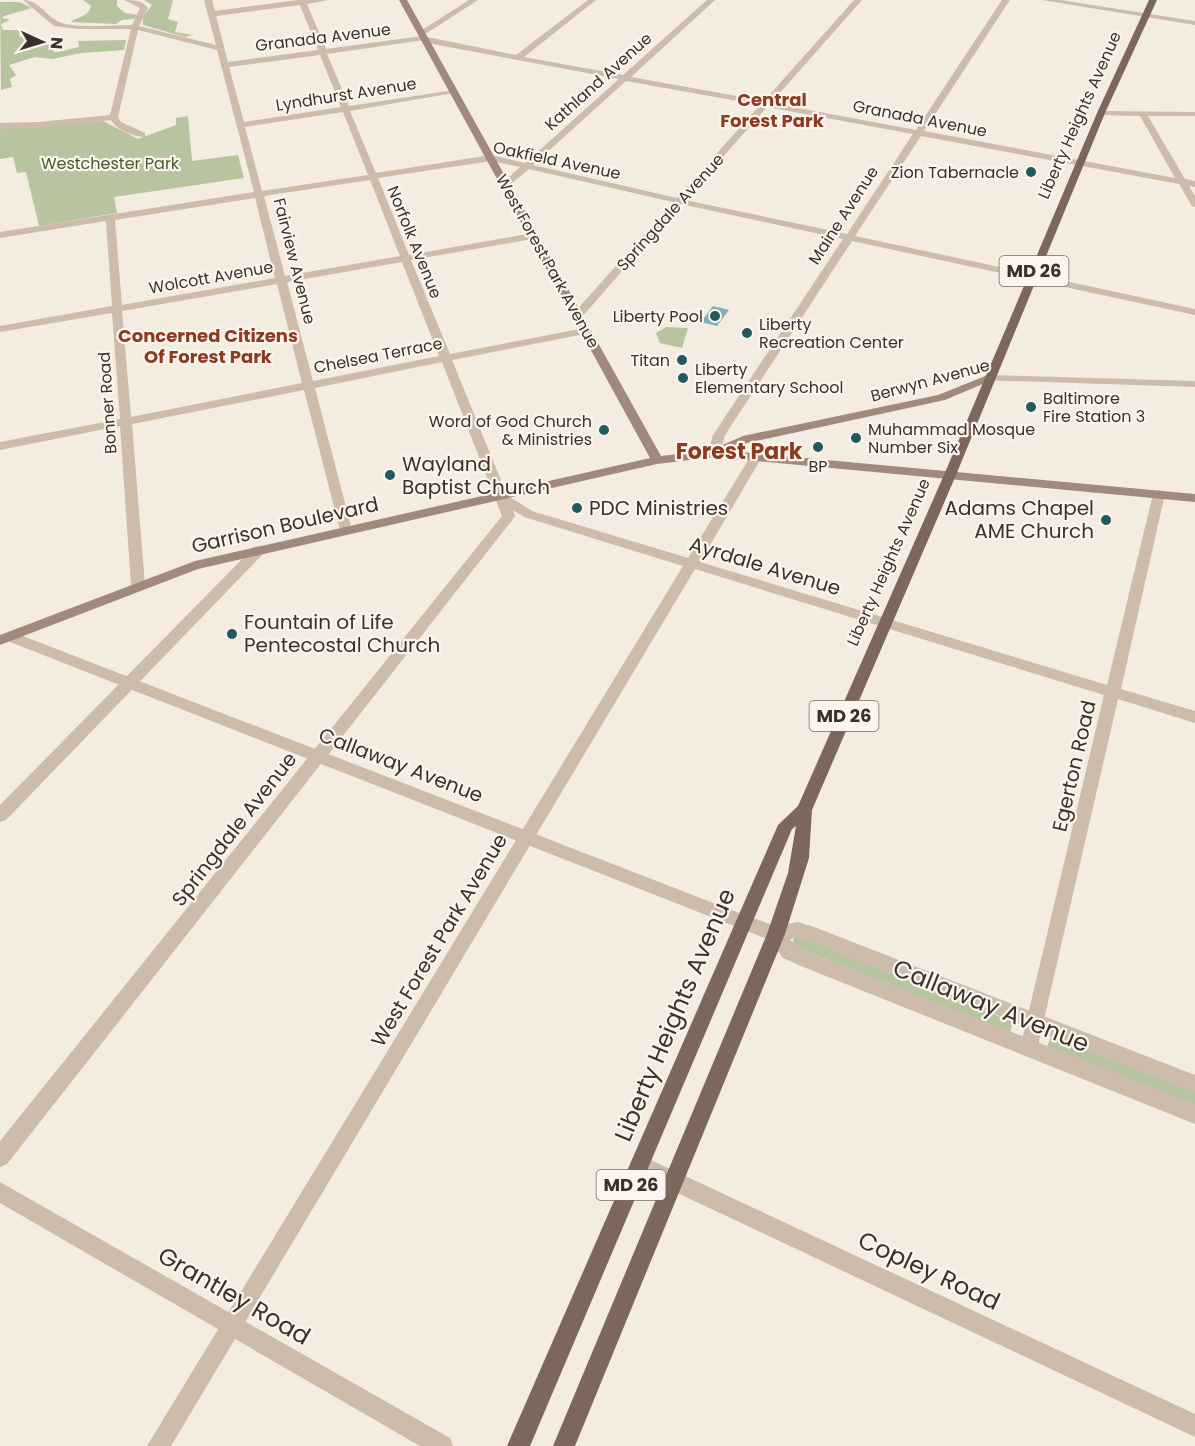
<svg xmlns="http://www.w3.org/2000/svg" width="1195" height="1446" font-family="Poppins,sans-serif">
<style>
.green{fill:#b8c4a0}
.water{fill:#7fb0b2}
.lines{fill:none;stroke-linecap:round;stroke-linejoin:round}
.minor{fill:#cdbbac;fill-rule:evenodd}
.tertiary{fill:#cdbbac;fill-rule:evenodd}
.secondary{fill:#a18a7d;fill-rule:evenodd}
.primary{fill:#7d675c;fill-rule:evenodd}
.poi-dot{fill:#1f5a5e;stroke:#fbf5ee;stroke-width:2}
.labels{text-anchor:middle;stroke-width:4.5;stroke-linejoin:round;paint-order:stroke}
.far-street-label{font-size:16px;fill:#3b302b;stroke:#fbf5ee}
.far-park-label{font-size:16px;fill:#4a5a2e;stroke:#fbf5ee}
.far-poi-label{font-size:16px;fill:#3b302b;stroke:#fbf5ee;text-anchor:end}
.far-neighbourhood-label{font-size:18px;font-weight:bold;fill:#8c3b22;stroke:#fbf5ee}
.shield{fill:#fbf5ee;stroke:#756b66;stroke-width:1.5}
.shield-label{font-size:18px;font-weight:bold;fill:#3b302b}
.poi-label{font-size:20px;fill:#3b302b;stroke:#fbf5ee;text-anchor:start}
.street-label{font-size:20px;fill:#3b302b;stroke:#fbf5ee}
.far-district-label{font-size:22px;font-weight:bold;fill:#8c3b22;stroke:#fbf5ee}
.near-street-label{font-size:24px;fill:#3b302b;stroke:#fbf5ee}
</style>
<rect width="100%" height="100%" fill="#f4ebe1"/>
<g class="green">
<path d="M 83,0 L 117,0 L 117,6 L 125,13 L 137,15 L 134,19 L 122,20 L 116,24 L 71,22 C 77,16 88,18 91,6 Z"/>
<path d="M 144,0 L 173,0 L 168,19 L 178,22 L 175,32 L 193,35 L 185,37 L 143,25 L 143,17 L 152,5 Z"/>
<path d="M 0,2 L 19,2 L 32,8 L 4,16 L 2,18 L 10,20 L 1,24 L 3,30 L 20,30 L 19,36 L 32,39 L 29,43 L 51,43 L 54,52 L 58,52 L 79,47 L 78,41 L 126,40 L 124,50 L 81,53 L 53,59 L 35,57 L 9,65 L 16,75 L 10,79 L 12,87 L 1,90 Z"/>
<path d="M 188,116 L 192,161 L 238,155 L 244,178 L 114,197 L 117,213 L 39,226 L 26,172 L 17,173 L 13,157 L 0,159 L 0,129 L 103,121 L 138,139 L 176,125 L 176,118 Z"/>
<path d="M 666,327 L 688,328 L 682,348 L 660,343 L 656,333 Z"/>
<path d="M 796,935 L 1013,1022 L 1010,1033 L 791,945 Z"/>
<path d="M 1051,1036 L 1195,1092 L 1195,1106 L 1047,1047 Z"/>
</g>
<path class="water" d="M 713,306 L 729,310 L 717,326 L 701,322 Z"/>
<g class="lines">
<g class="minor">
<path d="M 23,0 C 39,0 46,16 59,22 C 77,29 113,25 132,25 L 140,8 L 124,0 C 133,0 142,0 148,8 L 139,26 L 216,45 L 204,0 L 212,0 L 215,11 L 298,0 L 328,0 L 307,4 L 326,49 L 422,36 L 419,32 L 469,0 L 478,0 L 422,36 L 516,55 L 588,0 L 596,0 L 524,57 L 623,75 L 707,0 L 715,0 L 631,77 L 764,101 L 854,0 L 862,0 L 771,103 L 916,130 L 1002,0 L 1010,0 L 924,131 L 1175,178 L 1140,116 L 1101,115 L 1097,113 L 1101,111 L 1195,112 L 1195,116 L 1148,116 L 1185,179 L 1195,181 L 1195,187 L 1189,186 L 1195,196 L 1195,207 L 1192,206 L 1179,184 L 921,136 L 855,236 L 1195,309 L 1195,315 L 852,241 L 725,435 L 720,453 L 714,457 L 708,453 L 713,435 L 843,239 L 681,204 L 581,318 L 573,318 L 573,314 L 673,202 L 529,169 L 506,188 L 503,187 L 503,183 L 520,167 L 491,161 L 378,178 L 409,255 L 533,233 L 538,236 L 533,239 L 411,260 L 450,354 L 585,328 L 590,331 L 585,334 L 452,360 L 507,495 L 532,511 L 688,558 L 752,454 L 760,454 L 762,457 L 700,562 L 1107,685 L 1153,494 L 1159,490 L 1163,491 L 1165,494 L 1121,689 L 1195,711 L 1195,723 L 1118,699 L 1036,1054 L 1029,1057 L 1022,1054 L 1020,1048 L 1104,695 L 695,569 L 171,1446 L 147,1446 L 683,566 L 524,517 L 513,510 L 515,516 L 513,519 L 7,1164 L 0,1167 L 0,1141 L 502,516 L 442,362 L 315,388 L 352,530 L 346,534 L 340,530 L 304,390 L 132,424 L 145,585 L 138,590 L 131,585 L 120,426 L 0,450 L 0,442 L 120,419 L 112,313 L 0,332 L 0,326 L 112,306 L 106,221 L 0,238 L 0,232 L 254,192 L 217,50 L 138,30 L 118,117 L 121,122 L 145,133 L 145,137 C 135,137 116,130 111,120 L 39,128 L 0,129 L 0,123 L 39,122 L 110,115 L 131,29 L 77,29 L 54,26 ZM 300,5 L 318,50 L 228,62 L 216,16 ZM 424,40 L 427,43 L 619,79 L 525,163 L 491,155 L 376,173 L 350,111 L 459,92 L 455,90 L 349,106 L 327,54 ZM 320,55 L 341,107 L 244,122 L 229,67 ZM 626,81 L 760,105 L 677,198 L 533,165 ZM 767,107 L 913,134 L 847,234 L 685,200 ZM 343,112 L 368,175 L 262,191 L 245,127 ZM 370,180 L 400,256 L 285,276 L 264,196 ZM 255,198 L 275,278 L 122,305 L 115,220 ZM 402,262 L 439,356 L 313,381 L 287,282 ZM 277,284 L 302,383 L 131,417 L 122,311 Z"/>
<path d="M 1042,0 L 1060,0 L 1195,21 L 1195,25 Z"/>
<path d="M 988,375 L 1195,381 L 1195,387 L 984,380 L 984,376 Z"/>
<path d="M 259,546 L 266,550 L 264,553 L 6,820 L 0,822 L 0,805 L 254,547 Z"/>
<path d="M 640,1155 L 1195,1414 L 1195,1437 L 633,1172 L 630,1165 L 633,1158 Z"/>
</g>
<g class="tertiary">
<path d="M 10,631 L 747,916 L 776,926 L 798,922 L 814,927 L 1195,1075 L 1195,1093 L 812,942 L 798,938 L 790,939 L 795,946 L 813,954 L 1195,1104 L 1195,1124 L 801,966 L 783,958 L 770,940 L 5,640 L 3,636 Z"/>
<path d="M 0,1182 L 450,1438 L 453,1446 L 420,1446 L 0,1203 Z"/>
</g>
<path class="secondary" d="M 399,0 L 407,0 L 661,456 L 711,450 L 743,436 L 938,395 L 988,375 L 992,376 L 992,380 L 945,400 L 747,443 L 729,451 L 1195,494 L 1195,502 L 714,457 L 657,464 L 198,569 L 0,645 L 0,635 L 195,561 L 650,458 Z"/>
<path class="primary" d="M 1149,0 L 1157,0 L 1105,113 L 956,475 L 812,810 L 809,858 L 785,934 L 575,1446 L 553,1446 L 767,934 L 788,873 L 796,826 L 792,829 L 530,1446 L 507,1446 L 778,825 L 798,806 L 944,475 L 1097,113 Z"/>
</g>
<g class="poi-dot">
<circle cx="1031" cy="172" r="6"/>
<circle cx="715" cy="316" r="6"/>
<circle cx="747" cy="333" r="6"/>
<circle cx="682" cy="360" r="6"/>
<circle cx="683" cy="378" r="6"/>
<circle cx="1031" cy="407" r="6"/>
<circle cx="604" cy="430" r="6"/>
<circle cx="856" cy="438" r="6"/>
<circle cx="818" cy="447" r="6"/>
<circle cx="390" cy="475" r="6"/>
<circle cx="577" cy="508" r="6"/>
<circle cx="1106" cy="520" r="6"/>
<circle cx="232" cy="634" r="6"/>
</g>
<g class="labels">
<g class="far-street-label">
<text transform="translate(323 37) rotate(-7)" y="6">Granada Avenue</text>
<text transform="translate(598 81) rotate(-42)" y="6">Kathland Avenue</text>
<text transform="translate(346 94) rotate(-9)" y="6">Lyndhurst Avenue</text>
<text transform="translate(1079 115) rotate(-66)" y="6">Liberty Heights Avenue</text>
<text transform="translate(920 118) rotate(11)" y="6">Granada Avenue</text>
<text transform="translate(557 160) rotate(12)" y="6">Oakfield Avenue</text>
<text transform="translate(670 212) rotate(-48)" y="6">Springdale Avenue</text>
<text transform="translate(843 215) rotate(-57)" y="6">Maine Avenue</text>
<text transform="translate(415 242) rotate(68)" y="6">Norfolk Avenue</text>
<text transform="translate(295 261) rotate(76)" y="6">Fairview Avenue</text>
<text transform="translate(548 261) rotate(61)" y="6">West Forest Park Avenue</text>
<text transform="translate(211 277) rotate(-10)" y="6">Wolcott Avenue</text>
<text transform="translate(378 355) rotate(-11)" y="6">Chelsea Terrace</text>
<text transform="translate(930 380) rotate(-15)" y="6">Berwyn Avenue</text>
<text transform="translate(107 403) rotate(-94)" y="6">Bonner Road</text>
<text transform="translate(888 562) rotate(-66)" y="6">Liberty Heights Avenue</text>
</g>
<g class="far-park-label">
<text x="110" y="169">Westchester Park</text>
</g>
<g class="far-poi-label">
<text x="1019" y="178">Zion Tabernacle</text>
<text x="703" y="322">Liberty Pool</text>
<text x="759" y="330" text-anchor="start">Liberty<tspan x="759" dy="18">Recreation Center</tspan></text>
<text x="670" y="366">Titan</text>
<text x="695" y="375" text-anchor="start">Liberty<tspan x="695" dy="18">Elementary School</tspan></text>
<text x="1043" y="404" text-anchor="start">Baltimore<tspan x="1043" dy="18">Fire Station 3</tspan></text>
<text x="592" y="427">Word of God Church<tspan x="592" dy="18">&amp; Ministries</tspan></text>
<text x="868" y="435" text-anchor="start">Muhammad Mosque<tspan x="868" dy="18">Number Six</tspan></text>
<text x="818" y="472" text-anchor="middle">BP</text>
</g>
<g class="far-neighbourhood-label">
<text x="772" y="106">Central<tspan x="772" dy="21">Forest Park</tspan></text>
<text x="208" y="342">Concerned Citizens<tspan x="208" dy="21">Of Forest Park</tspan></text>
</g>
<g class="shield">
<rect x="999.5" y="256" width="69" height="30" rx="4.5"/>
<rect x="809.5" y="701" width="69" height="30" rx="4.5"/>
<rect x="596.5" y="1170" width="69" height="30" rx="4.5"/>
</g>
<g class="shield-label">
<text x="1034" y="277">MD 26</text>
<text x="844" y="722">MD 26</text>
<text x="631" y="1191">MD 26</text>
</g>
<g class="poi-label">
<text x="402" y="471">Wayland<tspan x="402" dy="23">Baptist Church</tspan></text>
<text x="589" y="515">PDC Ministries</text>
<text x="1094" y="515" text-anchor="end">Adams Chapel<tspan x="1094" dy="23">AME Church</tspan></text>
<text x="244" y="629">Fountain of Life<tspan x="244" dy="23">Pentecostal Church</tspan></text>
</g>
<g class="street-label">
<text transform="translate(285 525) rotate(-13)" y="7">Garrison Boulevard</text>
<text transform="translate(765 566) rotate(17)" y="7">Ayrdale Avenue</text>
<text transform="translate(401 765) rotate(21)" y="7">Callaway Avenue</text>
<text transform="translate(1074 766) rotate(-77)" y="7">Egerton Road</text>
<text transform="translate(234 829) rotate(-52)" y="7">Springdale Avenue</text>
<text transform="translate(439 940) rotate(-59)" y="7">West Forest Park Avenue</text>
</g>
<g class="far-district-label">
<text x="739" y="459">Forest Park</text>
</g>
<g class="near-street-label">
<text transform="translate(991 1006) rotate(22)" y="8">Callaway Avenue</text>
<text transform="translate(675 1015) rotate(-67)" y="8">Liberty Heights Avenue</text>
<text transform="translate(929 1271) rotate(25)" y="8">Copley Road</text>
<text transform="translate(234 1296) rotate(30)" y="8">Grantley Road</text>
</g>
</g>
<g transform="translate(42 42) rotate(94)" stroke="#fbf5ee" stroke-width="4.5" paint-order="stroke">
<path d="M0-4.5L10 22L0 15L-10 22Z" fill="#3b302b"/>
<text y="-9" font-size="16" font-weight="bold" text-anchor="middle" fill="#3b302b">N</text>
</g>
</svg>
